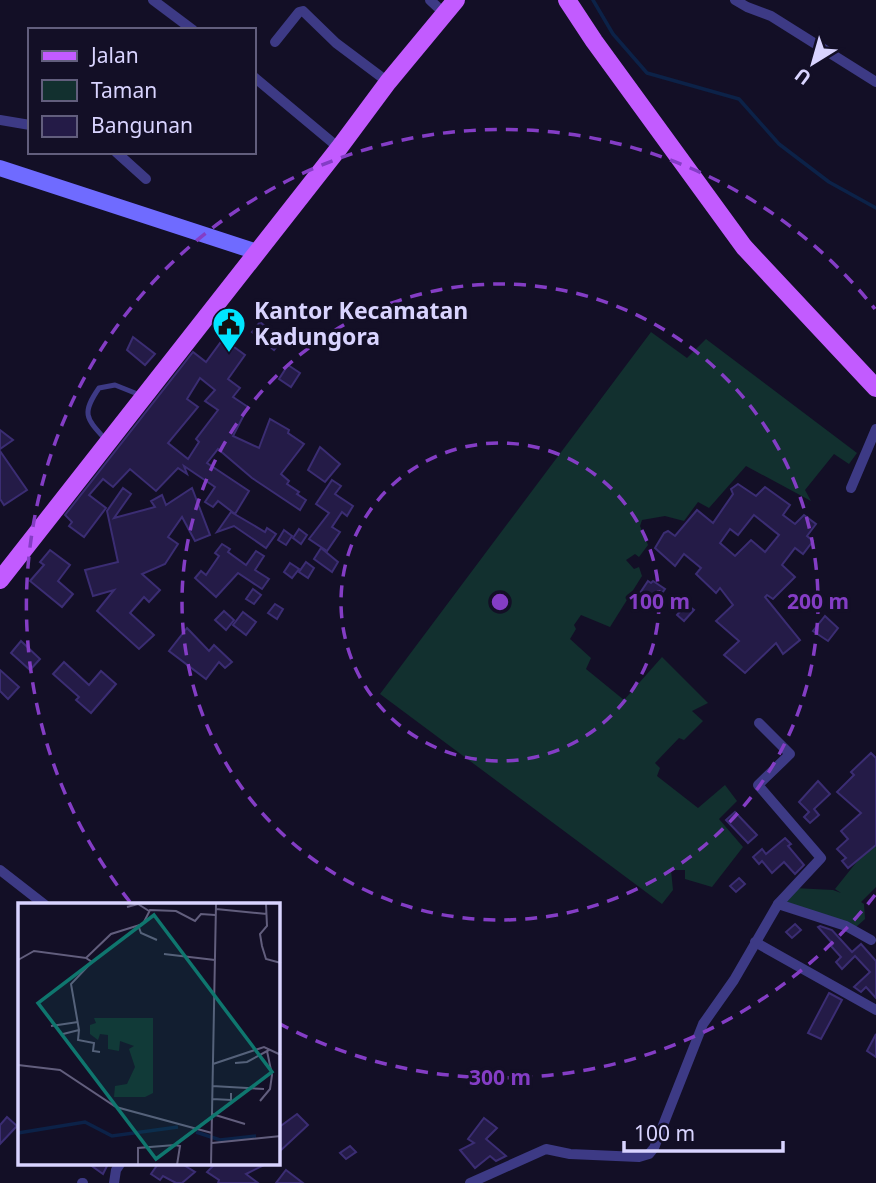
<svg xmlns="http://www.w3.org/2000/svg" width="876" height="1183" font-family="'Noto Sans',sans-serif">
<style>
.green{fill:#12302f}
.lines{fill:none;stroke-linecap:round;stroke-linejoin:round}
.stream{stroke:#0c2248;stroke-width:3.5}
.building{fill:#241b47;stroke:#3b2d73;stroke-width:2;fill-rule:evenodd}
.lane{stroke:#3d3a85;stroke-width:5}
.street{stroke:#3d3a85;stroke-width:10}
.secondary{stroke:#6f6bff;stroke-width:16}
.primary{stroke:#c25bff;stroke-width:18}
.ring{fill:none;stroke:#843dc5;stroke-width:3.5;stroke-dasharray:12 9}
.labels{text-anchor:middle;stroke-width:7;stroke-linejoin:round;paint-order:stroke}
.poi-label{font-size:23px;font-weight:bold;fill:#d9d4ff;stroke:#130f26;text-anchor:start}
.inset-river{fill:none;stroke:#0c2248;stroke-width:3.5}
.inset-road{fill:none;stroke:#625e7d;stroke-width:2}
.view{fill:#0f766e;fill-opacity:0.15;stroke:#0f766e;stroke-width:3.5}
.inset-edge{fill:none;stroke:#d9d4ff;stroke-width:3.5}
.centre{fill:#843dc5;stroke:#130f26;stroke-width:3.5}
.ring-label{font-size:21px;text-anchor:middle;font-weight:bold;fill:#843dc5;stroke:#130f26;stroke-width:7;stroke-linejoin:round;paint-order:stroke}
</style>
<rect width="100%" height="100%" fill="#130f26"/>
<g class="green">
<path d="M 651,332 L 687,358 L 706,339 L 857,453 L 849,464 L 834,454 L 805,490 L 811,501 L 746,466 L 709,508 L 698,502 L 684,521 L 665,516 L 642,520 L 640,526 L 648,545 L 639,557 L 635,554 L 626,560 L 634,569 L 639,567 L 642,576 L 610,627 L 581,615 L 574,625 L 576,629 L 570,639 L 591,658 L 586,669 L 624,700 L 662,657 L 708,703 L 692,711 L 703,721 L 684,740 L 679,738 L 655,763 L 660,768 L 657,776 L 698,808 L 725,785 L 737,801 L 719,819 L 743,847 L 712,887 L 685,879 L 685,870 L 671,870 L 673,890 L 662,904 L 380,694 Z"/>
<path d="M 876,844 L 876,887 L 861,902 L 864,904 L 865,919 L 856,927 L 782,903 L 794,888 L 833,890 L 841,893 L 835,889 L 863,854 Z"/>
</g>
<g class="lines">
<path class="stream" d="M 593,0 L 613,34 L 647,73 L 739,99 L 779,144 L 829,182 L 876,208"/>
</g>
<g class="building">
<path d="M 260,322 L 282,340 L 274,350 L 252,332 Z"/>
<path d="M 133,337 L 155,354 L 145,365 L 127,350 Z"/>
<path d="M 223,339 L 245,355 L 228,379 L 240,388 L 233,397 L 248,407 L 233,436 L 259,448 L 270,419 L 289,430 L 288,433 L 304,444 L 281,474 L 289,481 L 287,484 L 299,492 L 297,494 L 306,500 L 300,510 L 252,478 L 218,449 L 207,463 L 249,491 L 235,514 L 218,501 L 213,507 L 205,502 L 215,487 L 184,466 L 187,474 L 178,468 L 156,491 L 130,469 L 113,487 L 103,479 L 89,495 L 106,508 L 84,537 L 69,526 L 72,522 L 65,515 L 193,352 L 206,362 ZM 200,378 L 215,390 L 205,401 L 218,410 L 196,439 L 199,442 L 188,459 L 168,443 L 198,407 L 187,399 Z"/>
<path d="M 288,365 L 300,373 L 291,387 L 279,379 Z"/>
<path d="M 0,430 L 13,440 L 0,449 Z"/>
<path d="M 320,447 L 340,464 L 325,482 L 308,470 Z"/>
<path d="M 0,451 L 27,490 L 4,505 L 0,499 Z"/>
<path d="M 332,480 L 341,486 L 335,494 L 353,506 L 347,516 L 342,512 L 332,527 L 340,532 L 327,551 L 309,539 L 329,513 L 316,504 Z"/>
<path d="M 738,484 L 756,496 L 765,487 L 790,505 L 783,515 L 795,524 L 804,515 L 816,524 L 807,536 L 813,541 L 803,554 L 795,548 L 782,565 L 795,577 L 773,599 L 767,595 L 765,597 L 800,640 L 783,654 L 776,643 L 745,673 L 724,655 L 739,641 L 716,621 L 733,605 L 720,588 L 716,593 L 696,574 L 701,568 L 684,554 L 675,566 L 655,548 L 664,533 L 668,531 L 675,536 L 697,510 L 713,523 L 733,494 L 731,489 ZM 754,515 L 779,535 L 765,552 L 751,540 L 735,556 L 720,543 L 730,529 L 738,535 Z"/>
<path d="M 123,488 L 131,494 L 114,518 L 155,507 L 151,501 L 162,495 L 166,505 L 192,488 L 210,535 L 195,541 L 182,517 L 168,537 L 178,544 L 165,564 L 142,574 L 160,590 L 149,602 L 144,597 L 130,613 L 154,635 L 139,649 L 97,611 L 114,590 L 93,596 L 85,570 L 118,562 L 107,511 Z"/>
<path d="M 231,512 L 265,532 L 267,528 L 276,534 L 266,548 L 234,526 L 217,532 Z"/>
<path d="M 299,529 L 307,535 L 301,544 L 293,538 Z"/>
<path d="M 284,530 L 292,536 L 286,545 L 278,540 Z"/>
<path d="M 222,544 L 230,549 L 228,552 L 246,565 L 256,551 L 264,556 L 255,570 L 269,579 L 262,589 L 238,573 L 216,597 L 195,578 L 201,571 L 206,575 L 219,556 L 215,553 Z"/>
<path d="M 321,548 L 338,562 L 332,572 L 314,559 Z"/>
<path d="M 50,550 L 70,565 L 58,581 L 73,594 L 62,607 L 30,581 L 44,565 L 40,562 Z"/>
<path d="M 306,562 L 314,568 L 308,578 L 299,572 Z"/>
<path d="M 290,563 L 299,569 L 292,578 L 284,572 Z"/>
<path d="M 648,581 L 651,583 L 653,581 L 665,589 L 657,600 L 652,596 L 650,599 L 640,593 Z"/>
<path d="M 253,589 L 261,595 L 254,604 L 246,599 Z"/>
<path d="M 275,604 L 283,609 L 277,619 L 268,613 Z"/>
<path d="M 686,604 L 694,610 L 684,621 L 677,615 Z"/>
<path d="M 224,611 L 234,620 L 226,630 L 215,620 Z"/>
<path d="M 243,612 L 256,622 L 246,635 L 233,625 Z"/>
<path d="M 825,616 L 838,628 L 828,641 L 813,631 Z"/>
<path d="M 187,628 L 209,651 L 214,645 L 232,662 L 225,668 L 219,662 L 206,679 L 169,651 Z"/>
<path d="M 21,641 L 40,659 L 30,670 L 11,653 Z"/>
<path d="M 64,662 L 89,685 L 101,671 L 116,684 L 91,713 L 76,700 L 79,697 L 53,674 Z"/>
<path d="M 0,670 L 19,687 L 8,699 L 0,691 Z"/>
<path d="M 871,753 L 876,758 L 876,845 L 848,868 L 842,861 L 846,858 L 837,849 L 848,839 L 841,831 L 861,813 L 837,792 L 854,775 L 851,772 Z"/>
<path d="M 818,781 L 830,794 L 814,809 L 819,815 L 810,823 L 804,817 L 809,812 L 799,802 Z"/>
<path d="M 735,812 L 757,835 L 748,843 L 726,820 Z"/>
<path d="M 785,838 L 791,844 L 788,846 L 804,865 L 795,874 L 784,862 L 772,873 L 762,861 L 759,864 L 753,857 L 762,849 L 766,854 Z"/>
<path d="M 739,878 L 745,884 L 736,892 L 730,886 Z"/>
<path d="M 795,924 L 801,930 L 792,938 L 786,932 Z"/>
<path d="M 820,926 L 832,930 L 852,952 L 861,944 L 876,961 L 876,998 L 866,987 L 861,992 L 854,987 L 870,972 L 855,956 L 842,969 L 836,962 L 841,957 L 831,946 L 833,944 L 818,927 Z"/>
<path d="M 829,993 L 842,1000 L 821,1039 L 808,1033 Z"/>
<path d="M 876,1034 L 876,1057 L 867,1051 Z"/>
<path d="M 297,1114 L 308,1125 L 278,1153 L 278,1128 Z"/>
<path d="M 7,1117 L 17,1126 L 0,1144 L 0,1125 Z"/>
<path d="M 484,1118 L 497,1128 L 486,1139 L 506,1156 L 496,1161 L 490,1156 L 475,1168 L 460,1150 L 474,1143 L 468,1139 Z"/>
<path d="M 350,1146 L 356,1152 L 346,1159 L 340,1153 Z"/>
<path d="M 89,1164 L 108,1164 L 103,1174 Z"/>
<path d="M 158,1164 L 182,1164 L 195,1172 L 182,1183 L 176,1183 L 163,1176 L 160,1180 L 151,1174 Z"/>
<path d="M 215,1164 L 266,1164 L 246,1174 L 258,1183 L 218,1183 L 219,1180 L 207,1172 Z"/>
<path d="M 286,1170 L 303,1183 L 276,1183 Z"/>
</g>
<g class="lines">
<path class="lane" d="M 106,440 C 86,418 81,414 99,388 L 115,385 L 140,395"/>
<g class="street">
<path d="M 153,0 L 193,30"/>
<path d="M 430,0 L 445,14"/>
<path d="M 735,0 L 747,7 L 771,16 L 876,82"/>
<path d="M 275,42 L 299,12 L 303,11 L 336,43 L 388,82"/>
<path d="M 254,77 L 339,148"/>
<path d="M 0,120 L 30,125"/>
<path d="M 116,152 L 146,179"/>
<path d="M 851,488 L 876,429"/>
<path d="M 759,723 L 790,754 L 758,785 L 821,858 L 778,904"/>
<path d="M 0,870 L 45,905"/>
<path d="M 755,942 L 876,1010"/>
<path d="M 82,1183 L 83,1183"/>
<path d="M 114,1183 L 116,1170 L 120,1164"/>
<path d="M 470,1183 L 546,1149 L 570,1154 L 639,1157 L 649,1154 L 654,1148 L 703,1024 L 734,980 L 778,904 L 846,926 L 871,940"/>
</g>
<path class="secondary" d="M 0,168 L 257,252"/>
<g class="primary">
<path d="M 567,0 L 594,41 L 744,247 L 876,388"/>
<path d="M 0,580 L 339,148 L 388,82 L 456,0"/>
</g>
</g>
<g class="ring">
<circle cx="500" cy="602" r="159"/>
<circle cx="500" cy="602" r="318"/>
<path d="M875 895A476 476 0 0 1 280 1024M130 902A476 476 0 1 1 875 309"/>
</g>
<defs>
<symbol id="civic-pin" viewBox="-11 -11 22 30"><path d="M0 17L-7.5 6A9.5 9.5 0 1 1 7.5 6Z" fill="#00e5ff" stroke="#130f26"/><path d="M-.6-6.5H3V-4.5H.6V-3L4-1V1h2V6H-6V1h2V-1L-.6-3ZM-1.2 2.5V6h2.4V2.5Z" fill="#111"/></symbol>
</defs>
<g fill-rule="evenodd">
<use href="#civic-pin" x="210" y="305" width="38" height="52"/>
</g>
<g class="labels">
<g class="poi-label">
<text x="254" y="319">Kantor Kecamatan<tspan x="254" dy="26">Kadungora</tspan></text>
</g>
</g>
<g transform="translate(18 903)">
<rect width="262" height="262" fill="#130f26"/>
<path d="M 76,115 L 135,115 L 135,190 L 127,194 L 96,194 L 97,183 L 109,181 L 117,164 L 111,146 L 116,143 L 102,138 L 101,148 L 90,146 L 90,132 L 82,131 L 80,137 L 72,131 L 72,122 L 78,120 Z" fill="#12302f"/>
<path class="inset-river" d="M 178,229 L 202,237 L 238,233M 0,230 L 67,219 L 94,233 L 160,224"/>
<path class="inset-road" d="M 248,1 L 249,23 L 242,31 L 244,43 L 248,56 L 263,60M 109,4 L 120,1 L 131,8M 198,6 L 249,11M 120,22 L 123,30 L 139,37M 146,51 L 197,57M 0,57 L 16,48 L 68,55 L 93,31 L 125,21 L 132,7 L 158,8 L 177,18 L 183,11 L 197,12M 33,123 L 60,119M 61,127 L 60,137 L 76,140 L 75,148 L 82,149M 45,131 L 61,127 L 53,81 L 74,59 L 68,55M 217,160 L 229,159 L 251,147M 195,161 L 246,144 L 263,152M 0,162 L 42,167 L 98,204 L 194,230M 194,183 L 246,186M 194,196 L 213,197 L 213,190M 242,198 L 252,186 L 254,172 L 249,148M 194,211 L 227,221M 194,240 L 263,233M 120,262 L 120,245 L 157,242 L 162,243 L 159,262M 193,262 L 198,1"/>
<path class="view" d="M 136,12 L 254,169 L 138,256 L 20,100 Z"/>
<rect width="262" height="262" class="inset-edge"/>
</g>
<circle cx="500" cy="602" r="10" class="centre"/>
<g class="ring-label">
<text x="659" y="609">100 m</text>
<text x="818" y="609">200 m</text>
<text x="500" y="1085">300 m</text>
</g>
<rect x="28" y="28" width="228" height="126" fill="#130f26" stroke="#625e7d" stroke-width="2"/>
<rect x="42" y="51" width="35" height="10" fill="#c25bff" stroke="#625e7d" stroke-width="2"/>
<text x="91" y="63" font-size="21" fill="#d9d4ff">Jalan</text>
<rect x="42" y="80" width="35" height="21" fill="#12302f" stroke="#625e7d" stroke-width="2"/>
<text x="91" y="98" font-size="21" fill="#d9d4ff">Taman</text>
<rect x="42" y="116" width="35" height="21" fill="#241b47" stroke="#625e7d" stroke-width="2"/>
<text x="91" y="133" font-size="21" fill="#d9d4ff">Bangunan</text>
<g transform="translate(813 63) rotate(217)" stroke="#130f26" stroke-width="5" paint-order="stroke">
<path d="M0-5L12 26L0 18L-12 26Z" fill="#d9d4ff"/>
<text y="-10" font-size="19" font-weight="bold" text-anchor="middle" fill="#d9d4ff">U</text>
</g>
<path d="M624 1141v10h159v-10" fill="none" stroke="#d9d4ff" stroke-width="3.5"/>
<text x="634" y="1141" font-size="21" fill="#d9d4ff" stroke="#130f26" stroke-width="5" paint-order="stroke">100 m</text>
</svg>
